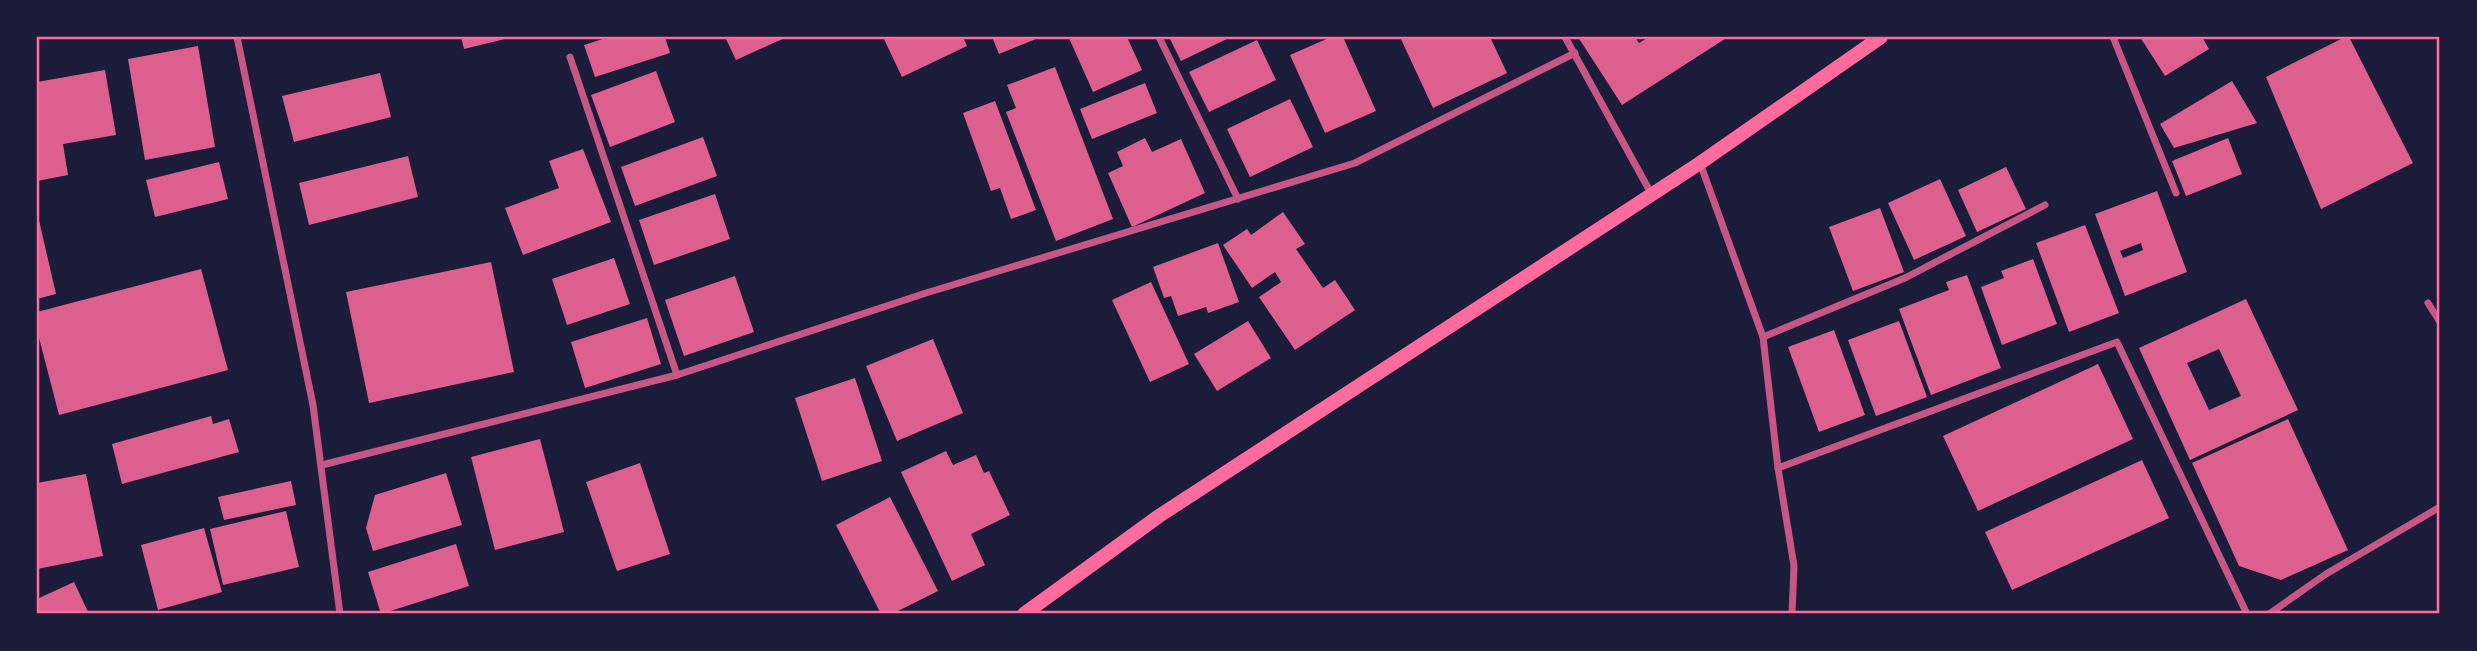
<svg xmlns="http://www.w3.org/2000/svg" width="2477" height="651" font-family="'Nunito Sans',sans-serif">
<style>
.building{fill:#dd5f8e;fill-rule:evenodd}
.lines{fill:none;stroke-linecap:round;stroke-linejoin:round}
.minor{stroke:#c65784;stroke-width:7}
.secondary{stroke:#ff6b9d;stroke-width:14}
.neatline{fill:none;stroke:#ff6b9d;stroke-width:2.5}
</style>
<rect width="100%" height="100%" fill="#1b1b3a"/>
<g class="building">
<path d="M 461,37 L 509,37 L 509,38 L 464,49 Z"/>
<path d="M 609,37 L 665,37 L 670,53 L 595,77 L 584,45 Z"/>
<path d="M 725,37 L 787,37 L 736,60 Z"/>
<path d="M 883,37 L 963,37 L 967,46 L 902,77 Z"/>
<path d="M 992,37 L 1041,37 L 999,54 Z"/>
<path d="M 1073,37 L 1127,37 L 1142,70 L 1093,92 L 1069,38 Z"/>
<path d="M 1169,37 L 1231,37 L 1181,61 Z"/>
<path d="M 1331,37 L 1343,37 L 1376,111 L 1325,133 L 1290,55 Z"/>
<path d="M 1400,37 L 1490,37 L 1507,73 L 1433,108 Z"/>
<path d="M 1578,37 L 1635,37 L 1639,43 L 1649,37 L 1728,37 L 1622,105 Z"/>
<path d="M 2140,37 L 2202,37 L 2209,49 L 2165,76 Z"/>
<path d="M 2345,37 L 2349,37 L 2413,163 L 2321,209 L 2266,77 Z"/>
<path d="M 1257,40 L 1276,80 L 1209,112 L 1189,72 Z"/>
<path d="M 198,46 L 215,147 L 145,160 L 128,59 Z"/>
<path d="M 1055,67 L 1113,219 L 1056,241 L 1006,112 L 1016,108 L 1007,85 Z"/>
<path d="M 105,70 L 116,135 L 63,144 L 68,175 L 37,181 L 37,82 Z"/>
<path d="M 656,71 L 675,122 L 610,147 L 591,95 Z"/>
<path d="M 380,73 L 391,117 L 294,142 L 282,96 Z"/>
<path d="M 2232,81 L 2257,123 L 2174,148 L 2160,124 Z"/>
<path d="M 1145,83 L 1157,113 L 1092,139 L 1080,109 Z"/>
<path d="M 1290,99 L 1313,147 L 1250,177 L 1227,129 Z"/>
<path d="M 995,101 L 1036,210 L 1011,219 L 1000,188 L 991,191 L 963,113 Z"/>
<path d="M 703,137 L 717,176 L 635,206 L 621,167 Z"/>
<path d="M 1145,138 L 1152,152 L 1181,139 L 1205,193 L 1132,227 L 1108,173 L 1123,166 L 1117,152 Z"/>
<path d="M 2228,138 L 2242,174 L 2186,196 L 2172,161 Z"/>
<path d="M 583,149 L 611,222 L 523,255 L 505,208 L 559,188 L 549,161 Z"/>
<path d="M 408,156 L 418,197 L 309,225 L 299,183 Z"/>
<path d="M 219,162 L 228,199 L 155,217 L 146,180 Z"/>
<path d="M 2006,167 L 2026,209 L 1977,232 L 1958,190 Z"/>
<path d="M 1940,179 L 1966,236 L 1914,260 L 1888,203 Z"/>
<path d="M 2157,191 L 2187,272 L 2125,296 L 2095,214 ZM 2141,243 L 2143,250 L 2123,258 L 2120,251 Z"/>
<path d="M 715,194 L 730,239 L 654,265 L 639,220 Z"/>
<path d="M 1880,208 L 1904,272 L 1853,291 L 1829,227 Z"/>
<path d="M 1283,212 L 1305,244 L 1296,249 L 1323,288 L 1335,280 L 1355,310 L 1295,350 L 1259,297 L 1281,282 L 1275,272 L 1252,288 L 1223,245 L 1247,229 L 1251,235 Z"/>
<path d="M 38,216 L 56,294 L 37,299 L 37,217 Z"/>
<path d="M 2085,225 L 2119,313 L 2069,332 L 2036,243 Z"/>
<path d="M 1218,243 L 1239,302 L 1208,313 L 1206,307 L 1178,316 L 1171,296 L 1164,298 L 1153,267 Z"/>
<path d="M 614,258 L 630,304 L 567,325 L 552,279 Z"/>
<path d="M 2033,259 L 2057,324 L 2002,345 L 1981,287 L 2004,278 L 2001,271 Z"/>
<path d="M 491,262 L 514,372 L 369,403 L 346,292 Z"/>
<path d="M 201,269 L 228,370 L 59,415 L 37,330 L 37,312 Z"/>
<path d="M 1967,275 L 2001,368 L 1931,395 L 1899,309 L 1949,290 L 1946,282 Z"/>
<path d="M 735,276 L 754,332 L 684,356 L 665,300 Z"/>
<path d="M 1151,282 L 1189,364 L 1150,382 L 1112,300 Z"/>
<path d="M 2246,299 L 2298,410 L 2190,460 L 2139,348 ZM 2219,349 L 2241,396 L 2209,410 L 2187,363 Z"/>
<path d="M 647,318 L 661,364 L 585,388 L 571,342 Z"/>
<path d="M 1248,321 L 1271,358 L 1217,391 L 1194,354 Z"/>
<path d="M 1899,321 L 1927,397 L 1876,416 L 1848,340 Z"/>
<path d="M 1834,330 L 1865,415 L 1819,432 L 1788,347 Z"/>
<path d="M 933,339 L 963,413 L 897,441 L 866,366 Z"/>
<path d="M 2098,364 L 2133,439 L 1978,511 L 1943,436 Z"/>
<path d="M 855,378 L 882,461 L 822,481 L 795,398 Z"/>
<path d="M 211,416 L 213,424 L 229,419 L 239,452 L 122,484 L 112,444 Z"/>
<path d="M 2288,419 L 2348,550 L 2281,580 L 2239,566 L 2192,463 Z"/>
<path d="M 540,439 L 564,532 L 495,550 L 471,457 Z"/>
<path d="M 946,451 L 953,465 L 976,455 L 984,473 L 989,471 L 1010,515 L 971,534 L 985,565 L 952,581 L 901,472 Z"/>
<path d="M 2142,460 L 2169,518 L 2012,590 L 1985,532 Z"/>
<path d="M 640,463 L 670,554 L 617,571 L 586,482 Z"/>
<path d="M 446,473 L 462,525 L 373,551 L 366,528 L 375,495 Z"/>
<path d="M 86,474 L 103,556 L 37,569 L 37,483 Z"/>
<path d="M 291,481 L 296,505 L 224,520 L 218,497 Z"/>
<path d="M 890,497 L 938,591 L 892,614 L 881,614 L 836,525 Z"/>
<path d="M 286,511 L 299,567 L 223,585 L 210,529 Z"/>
<path d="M 204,528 L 222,592 L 158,610 L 141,545 Z"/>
<path d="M 456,544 L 469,586 L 381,614 L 368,572 Z"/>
<path d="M 74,582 L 89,614 L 37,614 L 37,599 Z"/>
</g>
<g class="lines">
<g class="minor">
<path d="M 237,37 L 313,405 L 340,614"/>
<path d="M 1159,37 L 1238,199"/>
<path d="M 1565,37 L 1652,195"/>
<path d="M 2113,37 L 2176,193"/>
<path d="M 570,57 L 677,375"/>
<path d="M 1700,163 L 1763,337 L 1778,468 L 1794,566 L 1792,614"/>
<path d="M 2428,303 L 2440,322"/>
<path d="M 1763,337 L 1905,278 L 2045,205"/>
<path d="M 322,465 L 677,375 L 926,293 L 1355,163 L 1575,53"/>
<path d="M 1778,468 L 2117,342 L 2247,614"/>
<path d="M 2269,614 L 2326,574 L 2440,507"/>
</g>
<path class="secondary" d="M 1024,614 L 1159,516 L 1700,163 L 1881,37"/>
</g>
<rect width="2477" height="651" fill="none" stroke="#1b1b3a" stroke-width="77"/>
<rect x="38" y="38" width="2400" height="574" class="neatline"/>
</svg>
